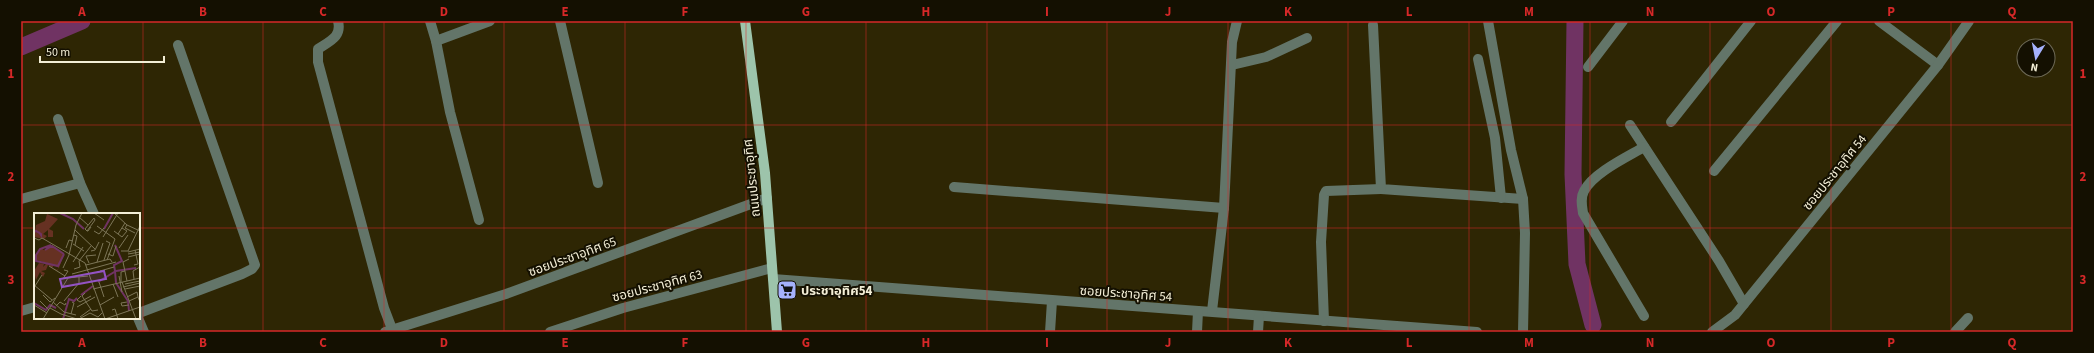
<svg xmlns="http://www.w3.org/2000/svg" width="2094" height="353" font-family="'Source Sans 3','Noto Sans Thai',sans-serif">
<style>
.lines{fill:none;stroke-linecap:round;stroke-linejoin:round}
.canal{stroke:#703363;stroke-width:17}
.minor{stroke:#637569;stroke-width:10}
.major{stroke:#9dc4ab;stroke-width:10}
.grid{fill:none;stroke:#d62828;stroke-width:1;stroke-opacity:0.55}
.labels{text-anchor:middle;stroke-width:4;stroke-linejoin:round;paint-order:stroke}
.street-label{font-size:13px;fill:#f3eed6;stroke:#141001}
.poi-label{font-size:13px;font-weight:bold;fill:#f3eed6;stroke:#141001;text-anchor:start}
.inset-river{fill:none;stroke:#703363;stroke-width:2}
.inset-road{fill:none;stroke:#7d7658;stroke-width:1}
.view{fill:#9353c4;fill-opacity:0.15;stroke:#9353c4;stroke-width:2}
.inset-edge{fill:none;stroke:#f3eed6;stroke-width:2}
.neatline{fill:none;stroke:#d62828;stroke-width:1.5}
.grid-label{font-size:13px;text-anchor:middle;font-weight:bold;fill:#d62828}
</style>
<rect width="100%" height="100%" fill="#2e2604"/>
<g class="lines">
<g class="canal">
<path d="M 1575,21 L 1573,174 L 1577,264 L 1593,325"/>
<path d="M 21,47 L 82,21"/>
</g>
<g class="minor">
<path d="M 338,21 C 342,37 330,41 318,49 L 318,62 L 384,308 L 392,329"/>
<path d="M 430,21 L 436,41 L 450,112 L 479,220"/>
<path d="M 560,21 L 598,183"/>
<path d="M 1488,21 L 1511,150 L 1523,199 L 1525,233 L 1523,332"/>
<path d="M 1879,21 L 1938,65"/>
<path d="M 1373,25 L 1381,189 L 1523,199"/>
<path d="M 436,41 L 490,21"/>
<path d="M 1478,59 L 1495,138 L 1501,198"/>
<path d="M 1232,65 L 1266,57 L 1307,38"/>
<path d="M 1588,67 L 1623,21"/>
<path d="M 58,119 L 80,183 L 94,214"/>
<path d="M 1671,122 L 1751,21"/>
<path d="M 1630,125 L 1719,261 L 1744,304"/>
<path d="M 1714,171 L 1837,21"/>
<path d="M 954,187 L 1224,208"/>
<path d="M 21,199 L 80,183"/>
<path d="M 773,279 L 1477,332"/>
<path d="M 21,311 L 35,307"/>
<path d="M 1212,311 L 1224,208 L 1232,42 L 1237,21"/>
<path d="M 139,313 L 242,274 L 252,269 L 255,265 L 178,45"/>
<path d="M 1644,316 L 1583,213 C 1582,206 1580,198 1584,191 C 1593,173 1627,157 1644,147"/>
<path d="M 138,318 L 144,332"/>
<path d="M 1324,321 L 1321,242 L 1324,195 L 1326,191 L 1381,189"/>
<path d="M 385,332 L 506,294 L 767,198"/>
<path d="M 550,332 L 623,308 L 772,268"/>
<path d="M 1050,332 L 1052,301"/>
<path d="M 1197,332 L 1198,311"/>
<path d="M 1258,332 L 1259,316"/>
<path d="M 1712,332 L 1735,315 L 1938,65 L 1969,21"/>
<path d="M 1955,332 L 1968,318"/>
</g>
<path class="major" d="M 745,21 L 765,173 L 777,332"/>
</g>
<path class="grid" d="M 143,21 L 143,332M 263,21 L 263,332M 384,21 L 384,332M 504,21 L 504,332M 625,21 L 625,332M 746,21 L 746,332M 866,21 L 866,332M 987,21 L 987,332M 1107,21 L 1107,332M 1228,21 L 1228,332M 1348,21 L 1348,332M 1469,21 L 1469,332M 1590,21 L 1590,332M 1710,21 L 1710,332M 1831,21 L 1831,332M 1951,21 L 1951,332M 21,125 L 2073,125M 21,228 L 35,228M 139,228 L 2073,228"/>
<defs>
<symbol id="supermarket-square" viewBox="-11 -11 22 22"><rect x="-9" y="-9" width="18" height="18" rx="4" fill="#a5b1fc" stroke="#141001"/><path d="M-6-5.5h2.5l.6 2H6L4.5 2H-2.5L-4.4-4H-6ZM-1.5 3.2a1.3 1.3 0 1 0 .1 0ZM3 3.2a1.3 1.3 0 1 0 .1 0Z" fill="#111"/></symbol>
</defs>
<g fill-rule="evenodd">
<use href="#supermarket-square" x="776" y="279" width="22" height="22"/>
</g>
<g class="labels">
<g class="street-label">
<text transform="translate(1834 172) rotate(-51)" y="5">ซอยประชาอุทิศ 54</text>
<text transform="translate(751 178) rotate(-96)" y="5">ถนนประชาอุทิศ</text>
<text transform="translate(572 256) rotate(-20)" y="5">ซอยประชาอุทิศ 65</text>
<text transform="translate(657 285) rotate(-15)" y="5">ซอยประชาอุทิศ 63</text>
<text transform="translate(1126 293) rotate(4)" y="5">ซอยประชาอุทิศ 54</text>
</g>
<g class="poi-label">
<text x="801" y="295">ประชาอุทิศ54</text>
</g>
</g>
<g transform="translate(34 213)">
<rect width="106" height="106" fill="#2e2604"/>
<path d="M 13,1 L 24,6 L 15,16 L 19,18 L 19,24 L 14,24 L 14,17 L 9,21 L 13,23 L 10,26 L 0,24 L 2,12 L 11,8 ZM 18,32 L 30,41 L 25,55 L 23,58 L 20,55 L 23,57 L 25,55 L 20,52 L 18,55 L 14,52 L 12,57 L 7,58 L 11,60 L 9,64 L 6,59 L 2,67 L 0,58 L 5,50 L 10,51 L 9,54 L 13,50 L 2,47 L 2,41 L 7,35 L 10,37 Z" fill="#663122"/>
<path class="inset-river" d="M 26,0 L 39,6 L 50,16M 70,16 L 79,0M 0,19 L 2,18 L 7,21 L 7,22 L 5,19M 17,32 L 6,36 L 2,42 L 2,48 L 24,53 L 30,41M 11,37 L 18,33 L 30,41M 81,58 L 80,52 L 88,48 L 81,32M 81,58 L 82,70 L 94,88 L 95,98M 64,69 L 82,58 L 102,55M 47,82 L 59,73M 0,90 L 12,97 L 16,92 L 22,95M 29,106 L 35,86 L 40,88 L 43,85"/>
<path class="inset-road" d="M 60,0 L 70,7M 80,0 L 93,12 L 106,18M 45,4 L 54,12M 93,12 L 91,15 L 101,20M 63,13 L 81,26 L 73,47M 41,17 L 61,36M 53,18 L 61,7 L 60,5 L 51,16 L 53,18 L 54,18 L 57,14M 60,18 L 65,21 L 70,15M 80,18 L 88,24 L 93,18 L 88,15M 84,21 L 91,10M 40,22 L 43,23 L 41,32M 69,24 L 84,0M 0,25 L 5,27 L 8,25 L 51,50 L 71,106M 39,31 L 50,38M 32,35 L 35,27 L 39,28M 85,35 L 94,22M 57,38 L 61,37 L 65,29M 87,38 L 94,38 L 106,13M 94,39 L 106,36M 74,41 L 79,43 L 82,33M 94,41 L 106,39M 35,42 L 42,12 L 48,0M 94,44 L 106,41M 70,47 L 76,30 L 72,28M 39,49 L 49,34M 63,49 L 69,30M 55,50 L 52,43 L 62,42M 52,52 L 76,46 L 78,49M 100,52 L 104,51 L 101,37M 15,53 L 31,63M 29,55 L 35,42M 40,56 L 46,54 L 45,48 L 57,33M 66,58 L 80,54M 38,61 L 82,49M 85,63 L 88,79M 29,66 L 34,58 L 30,57M 100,66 L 99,58 L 106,54M 93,68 L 89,49 L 95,46M 65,69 L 70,84M 87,69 L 87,59 L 91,58M 88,69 L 102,106M 79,71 L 84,84M 91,71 L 106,68M 0,72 L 18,87M 1,73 L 8,62M 89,74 L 106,70M 59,76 L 106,65 L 106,62M 91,76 L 106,73M 51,80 L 48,83 L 58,98 L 64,97M 9,82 L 16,89 L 21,85M 47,83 L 43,87 L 46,89 L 57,83M 93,84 L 103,79 L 104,84M 6,88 L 15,97M 30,88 L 45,70 L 45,64M 95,88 L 104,84 L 106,89M 19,89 L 30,99 L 42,102M 93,89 L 87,90 L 88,93 L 95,92M 0,92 L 13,100M 66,92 L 80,84M 22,93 L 26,89 L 31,92 L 32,90M 43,94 L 61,84M 16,95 L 27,101 L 43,106M 78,97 L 81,96 L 84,106M 37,101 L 40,90 L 38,89M 46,104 L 57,96M 9,106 L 34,65 L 54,63M 45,106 L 56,100 L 64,104 L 68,100M 71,106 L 106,94"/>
<path class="view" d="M 70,58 L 72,66 L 28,74 L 26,66 Z"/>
<rect width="106" height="106" class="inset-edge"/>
</g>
<rect width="2094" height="353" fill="none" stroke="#141001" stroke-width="44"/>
<g transform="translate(2036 58) rotate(190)"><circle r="19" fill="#141001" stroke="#6d6956"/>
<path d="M0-3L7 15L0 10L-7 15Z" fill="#a5b1fc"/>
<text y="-6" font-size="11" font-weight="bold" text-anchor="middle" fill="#f3eed6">N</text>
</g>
<path d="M40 56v6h124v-6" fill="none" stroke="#f3eed6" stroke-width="2"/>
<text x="46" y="56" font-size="12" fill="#f3eed6" stroke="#141001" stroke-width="3" paint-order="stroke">50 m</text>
<rect x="22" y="22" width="2050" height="309" class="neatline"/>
<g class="grid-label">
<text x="82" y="16">A</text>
<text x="203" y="16">B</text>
<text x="323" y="16">C</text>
<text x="444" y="16">D</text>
<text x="565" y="16">E</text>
<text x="685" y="16">F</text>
<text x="806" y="16">G</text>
<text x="926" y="16">H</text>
<text x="1047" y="16">I</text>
<text x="1168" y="16">J</text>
<text x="1288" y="16">K</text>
<text x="1409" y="16">L</text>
<text x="1529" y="16">M</text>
<text x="1650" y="16">N</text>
<text x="1771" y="16">O</text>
<text x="1891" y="16">P</text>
<text x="2012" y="16">Q</text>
<text x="11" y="78">1</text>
<text x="2083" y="78">1</text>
<text x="11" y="181">2</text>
<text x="2083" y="181">2</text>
<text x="11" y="284">3</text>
<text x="2083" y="284">3</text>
<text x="82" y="347">A</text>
<text x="203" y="347">B</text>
<text x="323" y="347">C</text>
<text x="444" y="347">D</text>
<text x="565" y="347">E</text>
<text x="685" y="347">F</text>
<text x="806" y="347">G</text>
<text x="926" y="347">H</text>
<text x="1047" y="347">I</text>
<text x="1168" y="347">J</text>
<text x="1288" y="347">K</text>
<text x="1409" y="347">L</text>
<text x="1529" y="347">M</text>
<text x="1650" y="347">N</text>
<text x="1771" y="347">O</text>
<text x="1891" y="347">P</text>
<text x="2012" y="347">Q</text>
</g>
</svg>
